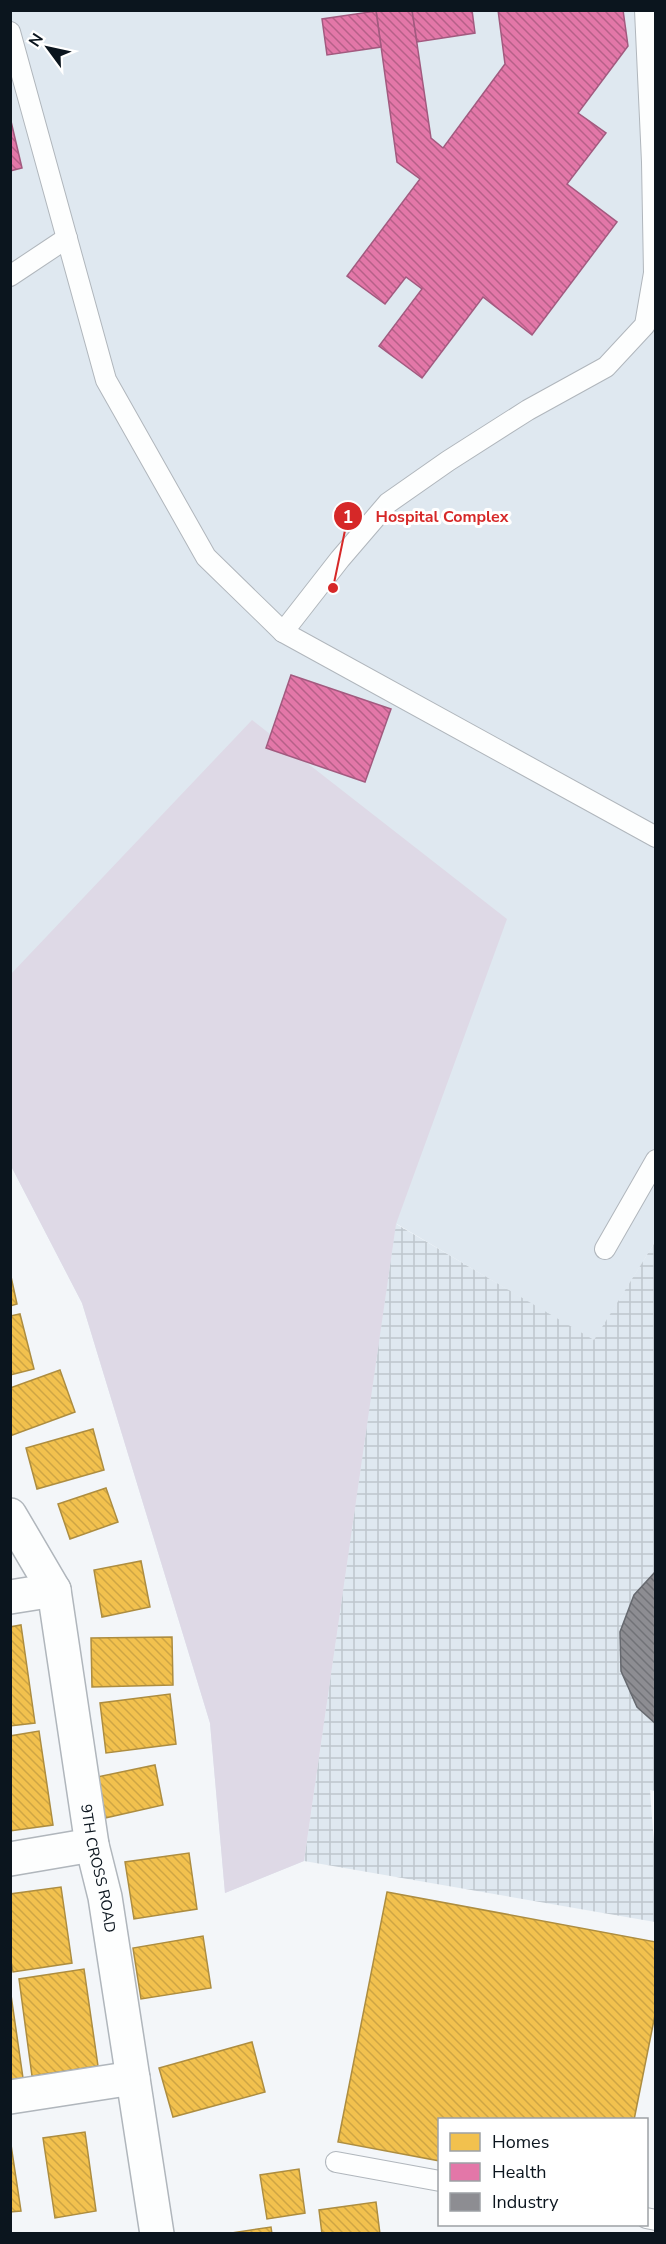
<svg xmlns="http://www.w3.org/2000/svg" width="666" height="2244" font-family="'Nunito Sans',sans-serif">
<style>
.built{fill:#dfe8f0}
.industrial{fill:url(#industrial-grid)}
.green{fill:#ded9e6}
.homes{fill:url(#homes-back-hatch);stroke:#ad8d40;stroke-width:1.5}
.health{fill:url(#health-back-hatch);stroke:#a25a7f;stroke-width:1.5}
.industry{fill:url(#industry-back-hatch);stroke:#66696f;stroke-width:1.5}
.lines{fill:none;stroke-linecap:round;stroke-linejoin:round}
.service-casing{stroke:#b0b6bc;stroke-width:22}
.minor-casing{stroke:#b0b6bc;stroke-width:36}
.service{stroke:#fdfefe;stroke-width:20}
.minor{stroke:#fdfefe;stroke-width:33}
.labels{text-anchor:middle;stroke-width:6;stroke-linejoin:round;paint-order:stroke}
.street-label{font-size:15px;fill:#0b151e;stroke:#fff}
.leader{fill:none;stroke:#d62828;stroke-width:2}
.callout-dot{fill:#d62828;stroke:#fff;stroke-width:2}
.mark-label{font-size:18px;text-anchor:middle;font-weight:bold;fill:#fff}
.callout-label{font-size:16px;text-anchor:middle;font-weight:bold;fill:#d62828;stroke:#fff;stroke-width:6;stroke-linejoin:round;paint-order:stroke}
</style>
<defs>
<pattern id="industrial-grid" width="8" height="8" patternUnits="userSpaceOnUse" patternTransform="scale(1.5)"><rect width="8" height="8" fill="#dfe8f0"/><path d="M0 4h8M4 0v8" fill="none" stroke="#bec6cd"/></pattern>
<pattern id="homes-back-hatch" width="6" height="6" patternUnits="userSpaceOnUse" patternTransform="scale(1.5)"><rect width="6" height="6" fill="#f2c14e"/><path d="M-1 5l2 2M0 0l6 6M5-1l2 2" fill="none" stroke="#cea544"/></pattern>
<pattern id="health-back-hatch" width="6" height="6" patternUnits="userSpaceOnUse" patternTransform="scale(1.5)"><rect width="6" height="6" fill="#e377a8"/><path d="M-1 5l2 2M0 0l6 6M5-1l2 2" fill="none" stroke="#b66088"/></pattern>
<pattern id="industry-back-hatch" width="6" height="6" patternUnits="userSpaceOnUse" patternTransform="scale(1.5)"><rect width="6" height="6" fill="#8d8d92"/><path d="M-1 5l2 2M0 0l6 6M5-1l2 2" fill="none" stroke="#717277"/></pattern>
</defs>
<rect width="100%" height="100%" fill="#f3f6f9"/>
<path class="built" d="M 11,11 L 655,11 L 655,1242 L 594,1341 L 397,1224 L 304,1861 L 225,1893 L 210,1723 L 82,1303 L 11,1166 Z"/>
<path class="industrial" d="M 396,1224 L 594,1340 L 655,1242 L 655,1791 L 650,1790 L 655,1858 L 655,1922 L 304,1861 Z"/>
<path class="green" d="M 252,720 L 507,919 L 396,1224 L 304,1861 L 225,1893 L 210,1723 L 82,1303 L 11,1166 L 10,975 Z"/>
<g class="homes">
<path d="M 10,1272 L 17,1304 L 10,1306 Z"/>
<path d="M 20,1314 L 34,1369 L 10,1375 L 10,1316 Z"/>
<path d="M 60,1370 L 75,1412 L 10,1436 L 10,1388 Z"/>
<path d="M 93,1429 L 104,1470 L 37,1489 L 26,1448 Z"/>
<path d="M 106,1488 L 118,1522 L 70,1539 L 58,1504 Z"/>
<path d="M 141,1561 L 150,1607 L 102,1617 L 94,1570 Z"/>
<path d="M 21,1625 L 35,1723 L 10,1726 L 10,1627 Z"/>
<path d="M 172,1637 L 173,1685 L 92,1687 L 91,1638 Z"/>
<path d="M 170,1694 L 176,1744 L 106,1753 L 100,1703 Z"/>
<path d="M 39,1731 L 53,1825 L 10,1831 L 10,1736 Z"/>
<path d="M 155,1765 L 163,1805 L 105,1818 L 97,1777 Z"/>
<path d="M 189,1853 L 197,1909 L 134,1919 L 125,1862 Z"/>
<path d="M 61,1887 L 72,1963 L 13,1972 L 10,1956 L 10,1894 Z"/>
<path d="M 387,1892 L 656,1942 L 656,2010 L 634,2120 L 440,2120 L 440,2161 L 338,2142 Z"/>
<path d="M 203,1936 L 211,1988 L 141,1999 L 133,1948 Z"/>
<path d="M 84,1969 L 98,2066 L 32,2076 L 19,1979 Z"/>
<path d="M 10,1988 L 23,2078 L 10,2080 Z"/>
<path d="M 252,2042 L 265,2092 L 173,2117 L 159,2068 Z"/>
<path d="M 85,2132 L 96,2211 L 55,2218 L 43,2138 Z"/>
<path d="M 10,2138 L 21,2211 L 10,2212 Z"/>
<path d="M 299,2169 L 305,2213 L 267,2219 L 260,2175 Z"/>
<path d="M 376,2202 L 380,2234 L 322,2234 L 319,2210 Z"/>
<path d="M 271,2227 L 272,2234 L 225,2234 Z"/>
</g>
<g class="health">
<path d="M 376,10 L 412,10 L 431,138 L 443,148 L 505,64 L 498,10 L 623,10 L 628,46 L 578,113 L 606,133 L 567,184 L 617,222 L 532,335 L 483,297 L 422,378 L 379,346 L 422,289 L 406,277 L 385,304 L 347,276 L 420,179 L 397,162 Z"/>
<path d="M 412,10 L 472,10 L 475,33 L 417,42 Z"/>
<path d="M 376,11 L 381,47 L 327,55 L 322,19 Z"/>
<path d="M 10,117 L 22,168 L 10,171 Z"/>
<path d="M 291,675 L 391,709 L 365,782 L 266,748 Z"/>
</g>
<path class="industry" d="M 656,1571 L 656,1724 L 637,1707 L 621,1671 L 620,1632 L 634,1595 Z"/>
<g class="lines">
<defs>
<g id="service">
<path d="M 10,32 L 106,380 L 206,557 L 283,632 L 656,837"/>
<path d="M 10,276 L 67,238"/>
<path d="M 283,632 L 340,559 L 388,503 L 448,461 L 528,410 L 606,367 L 645,325 L 654,273 L 652,162 L 645,10"/>
<path d="M 605,1249 L 656,1160"/>
<path d="M 336,2162 L 440,2181"/>
<path d="M 646,2218 L 656,2220"/>
</g>
<g id="minor">
<path id="s1" d="M 10,1515 L 54,1590 L 92,1845 L 105,1897 L 157,2234"/>
<path d="M 10,1597 L 54,1590"/>
<path d="M 10,1859 L 92,1845"/>
<path d="M 10,2097 L 133,2078"/>
</g>
</defs>
<use href="#service" class="service-casing"/>
<use href="#minor" class="minor-casing"/>
<use href="#service" class="service"/>
<use href="#minor" class="minor"/>
</g>
<g class="labels">
<g class="street-label">
<text dy="5" stroke="none"><textPath href="#s1" startOffset="369">9TH CROSS ROAD</textPath></text>
</g>
</g>
<path class="leader" d="M333 588L348 516"/>
<g class="callout-dot">
<circle cx="333" cy="588" r="6"/>
<circle cx="348" cy="516" r="15"/>
</g>
<g class="mark-label">
<text x="348" y="523">1</text>
</g>
<g class="callout-label">
<text x="442" y="522">Hospital Complex</text>
</g>
<rect width="666" height="2244" fill="none" stroke="#0b151e" stroke-width="24"/>
<rect x="438" y="2118" width="210" height="108" fill="#ffffff" stroke="#9da1a5" stroke-width="1.5"/>
<rect x="450" y="2133" width="30" height="18" fill="#f2c14e" stroke="#9da1a5" stroke-width="1.5"/>
<text x="492" y="2148" font-size="18" fill="#0b151e">Homes</text>
<rect x="450" y="2163" width="30" height="18" fill="#e377a8" stroke="#9da1a5" stroke-width="1.5"/>
<text x="492" y="2178" font-size="18" fill="#0b151e">Health</text>
<rect x="450" y="2193" width="30" height="18" fill="#8d8d92" stroke="#9da1a5" stroke-width="1.5"/>
<text x="492" y="2208" font-size="18" fill="#0b151e">Industry</text>
<g transform="translate(48 48) rotate(303)" stroke="#ffffff" stroke-width="4.5" paint-order="stroke">
<path d="M0-4.5L10 22L0 15L-10 22Z" fill="#0b151e"/>
<text y="-9" font-size="16" font-weight="bold" text-anchor="middle" fill="#0b151e">N</text>
</g>
</svg>
